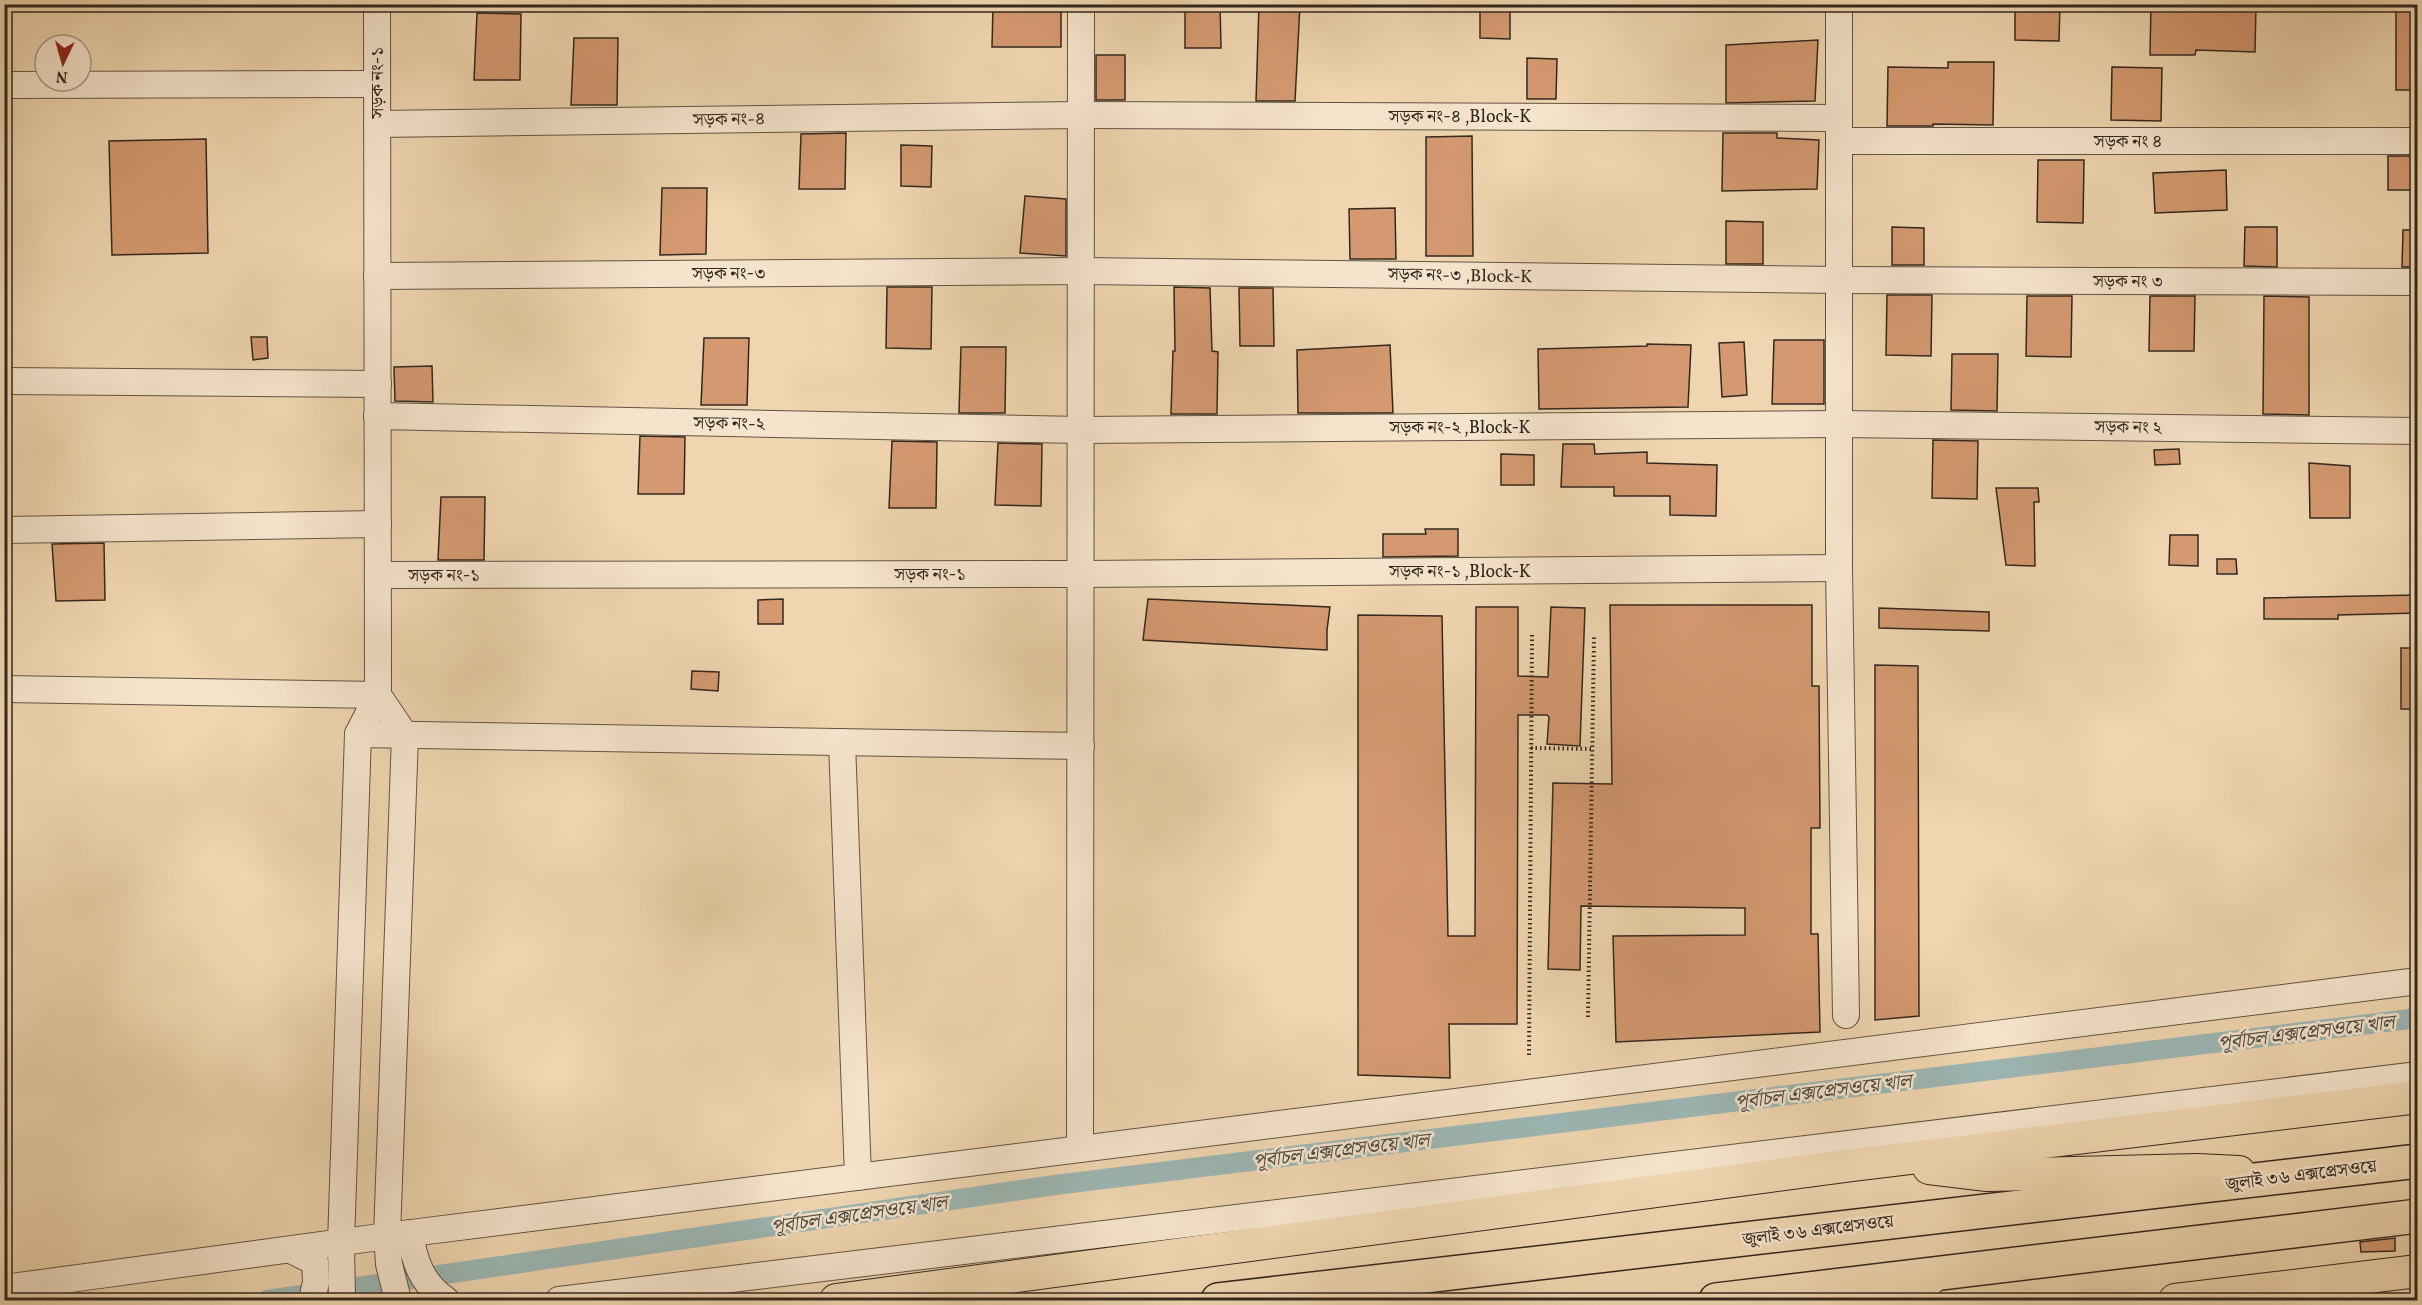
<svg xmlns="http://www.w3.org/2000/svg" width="2422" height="1305" font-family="Vollkorn,'Noto Serif Bengali',serif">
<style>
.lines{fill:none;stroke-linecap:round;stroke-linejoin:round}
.canal{stroke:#9cb7b4;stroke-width:20}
.building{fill:#d49970;stroke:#33281f;stroke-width:1.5}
.minor-casing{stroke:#625443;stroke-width:28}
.major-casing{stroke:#33281f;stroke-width:34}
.highway-casing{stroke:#33281f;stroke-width:36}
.path{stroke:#33281f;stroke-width:4;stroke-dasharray:1.5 3;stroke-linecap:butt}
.minor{stroke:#f5e4cc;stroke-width:26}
.major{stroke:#efd6b0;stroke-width:32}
.highway{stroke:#efd6b0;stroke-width:33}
.labels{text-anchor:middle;stroke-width:5;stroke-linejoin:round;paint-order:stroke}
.street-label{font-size:18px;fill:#33281f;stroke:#f5e4cc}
.water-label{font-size:20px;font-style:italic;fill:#4d4c44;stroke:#f5e4cc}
</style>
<rect width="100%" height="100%" fill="#efd6b0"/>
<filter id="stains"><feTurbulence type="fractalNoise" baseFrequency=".00333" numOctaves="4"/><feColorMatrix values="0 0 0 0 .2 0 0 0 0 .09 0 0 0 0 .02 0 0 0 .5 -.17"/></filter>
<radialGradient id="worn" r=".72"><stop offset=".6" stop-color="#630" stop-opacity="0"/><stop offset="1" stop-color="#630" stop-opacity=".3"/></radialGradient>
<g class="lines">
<path class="canal" d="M 267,1300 L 1055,1185 L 2418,1018"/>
</g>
<g class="building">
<path d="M 1185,4 L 1220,4 L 1221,48 L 1185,48 Z"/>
<path d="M 1259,4 L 1300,4 L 1295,101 L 1256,101 Z"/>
<path d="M 1480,4 L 1510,4 L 1510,39 L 1480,38 Z"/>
<path d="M 2015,4 L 2060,4 L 2059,41 L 2015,40 Z"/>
<path d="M 2151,4 L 2256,4 L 2255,52 L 2196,50 L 2195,55 L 2150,55 Z"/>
<rect x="2396" y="4" width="22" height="86"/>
<path d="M 993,6 L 1061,7 L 1061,47 L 992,47 Z"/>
<path d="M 477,13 L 521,14 L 520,80 L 474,80 Z"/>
<path d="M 574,38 L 618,38 L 617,105 L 571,105 Z"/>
<path d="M 1818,40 L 1815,101 L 1726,103 L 1726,45 Z"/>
<rect x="1096" y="55" width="29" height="45"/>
<path d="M 1527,58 L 1557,59 L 1556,99 L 1527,99 Z"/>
<path d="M 1948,62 L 1994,62 L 1993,125 L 1933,124 L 1933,126 L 1887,126 L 1888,67 L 1948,68 Z"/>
<path d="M 2112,67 L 2162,68 L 2161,121 L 2111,120 Z"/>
<path d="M 846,133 L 845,189 L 799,189 L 801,134 Z"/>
<path d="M 1723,133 L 1777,133 L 1777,138 L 1819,140 L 1817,189 L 1722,191 Z"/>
<path d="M 1472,136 L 1473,256 L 1426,256 L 1426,137 Z"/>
<path d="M 206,139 L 208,253 L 112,255 L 109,141 Z"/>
<path d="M 901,145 L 932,146 L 931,187 L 901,186 Z"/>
<rect x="2388" y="156" width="30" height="34"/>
<path d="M 2038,160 L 2084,160 L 2083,223 L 2037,222 Z"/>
<path d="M 2226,170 L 2227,210 L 2155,213 L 2153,173 Z"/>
<path d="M 662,188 L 707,188 L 706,254 L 660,255 Z"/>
<path d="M 1025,196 L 1066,199 L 1066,256 L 1020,253 Z"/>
<path d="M 1395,208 L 1396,259 L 1350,259 L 1349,209 Z"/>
<path d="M 1726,221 L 1763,222 L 1763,264 L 1726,264 Z"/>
<path d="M 1892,227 L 1924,228 L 1924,265 L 1892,265 Z"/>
<path d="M 2245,227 L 2277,227 L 2277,267 L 2244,266 Z"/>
<path d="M 2403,230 L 2418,230 L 2418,267 L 2402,267 Z"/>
<path d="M 887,287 L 932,287 L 931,349 L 886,348 Z"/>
<path d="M 1174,287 L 1210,288 L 1212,351 L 1218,352 L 1217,414 L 1171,414 L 1173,351 L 1175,351 Z"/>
<path d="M 1239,288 L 1273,288 L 1274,346 L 1240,346 Z"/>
<path d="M 1887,295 L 1932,295 L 1931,356 L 1886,355 Z"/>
<path d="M 2027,296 L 2072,296 L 2071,357 L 2026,356 Z"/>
<path d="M 2150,296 L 2195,296 L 2194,351 L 2149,351 Z"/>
<path d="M 2264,296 L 2309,297 L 2309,415 L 2263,414 Z"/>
<path d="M 251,337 L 267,337 L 268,358 L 253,360 Z"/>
<path d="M 704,338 L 749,338 L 747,405 L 701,405 Z"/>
<path d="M 1774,340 L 1824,340 L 1824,404 L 1772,404 Z"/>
<path d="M 1744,342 L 1747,395 L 1722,397 L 1719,343 Z"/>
<path d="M 1647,344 L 1691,345 L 1688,407 L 1539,409 L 1538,349 L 1647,346 Z"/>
<path d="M 1390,345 L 1393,413 L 1298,413 L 1297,350 Z"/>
<path d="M 961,347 L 1006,347 L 1005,413 L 959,413 Z"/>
<path d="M 1952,354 L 1998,354 L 1997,411 L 1951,410 Z"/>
<path d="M 432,366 L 433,402 L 395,401 L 394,367 Z"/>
<path d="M 640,436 L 685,437 L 684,494 L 638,494 Z"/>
<path d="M 1933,440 L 1978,441 L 1977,499 L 1932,498 Z"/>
<path d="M 892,441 L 937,442 L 936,508 L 889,508 Z"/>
<path d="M 998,443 L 1042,444 L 1041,506 L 995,505 Z"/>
<path d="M 1563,444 L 1594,444 L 1595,454 L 1647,452 L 1647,463 L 1717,465 L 1716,516 L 1670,515 L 1670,496 L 1614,496 L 1614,487 L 1561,487 Z"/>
<path d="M 2179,449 L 2180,464 L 2155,465 L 2154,450 Z"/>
<path d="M 1501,454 L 1534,455 L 1534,485 L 1501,485 Z"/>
<path d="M 2309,463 L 2350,466 L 2350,518 L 2310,518 Z"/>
<path d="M 1996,488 L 2038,488 L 2039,502 L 2034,502 L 2035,566 L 2006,565 Z"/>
<path d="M 441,497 L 485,497 L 484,560 L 438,560 Z"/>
<path d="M 1425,529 L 1458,529 L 1458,556 L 1383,557 L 1383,534 L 1426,534 Z"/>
<path d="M 2170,535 L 2198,535 L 2198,566 L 2169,565 Z"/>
<path d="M 104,543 L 105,600 L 56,601 L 52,544 Z"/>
<path d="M 2217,559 L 2236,559 L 2237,574 L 2217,574 Z"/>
<path d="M 2418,595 L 2418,613 L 2338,615 L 2338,619 L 2264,619 L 2264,598 Z"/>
<path d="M 783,599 L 783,624 L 758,624 L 758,600 Z"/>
<path d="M 1148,599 L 1330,607 L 1327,630 L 1327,650 L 1143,640 Z"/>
<path d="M 1610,605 L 1812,605 L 1812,686 L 1819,686 L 1820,828 L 1811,828 L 1811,934 L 1818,934 L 1820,1032 L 1616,1042 L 1613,936 L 1745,935 L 1745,908 L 1581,906 L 1580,970 L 1548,969 L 1553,783 L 1612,784 Z"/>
<path d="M 1476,607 L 1518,607 L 1518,676 L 1548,677 L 1551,607 L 1585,608 L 1580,746 L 1547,744 L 1549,717 L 1547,715 L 1518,715 L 1517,1024 L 1449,1024 L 1450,1078 L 1358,1075 L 1358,615 L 1442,616 L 1448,936 L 1475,936 Z"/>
<path d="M 1879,608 L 1989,612 L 1989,631 L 1879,628 Z"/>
<rect x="2401" y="648" width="17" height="61"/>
<path d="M 1875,665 L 1918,666 L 1919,1016 L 1875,1020 Z"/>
<path d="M 692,671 L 719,672 L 718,691 L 691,689 Z"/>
<path d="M 2395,1238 L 2395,1251 L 2361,1252 L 2360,1242 Z"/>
</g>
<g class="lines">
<defs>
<g id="minor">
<path d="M 1839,4 L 1839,568 L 1846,1015"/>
<path d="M 4,85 L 377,84"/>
<path d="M 377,124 L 1081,115 L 1839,118"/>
<path d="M 1839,141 L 2418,141"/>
<path d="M 377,276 L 1081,271 L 1839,280 L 2418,282"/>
<path d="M 4,381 L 378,384"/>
<path d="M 377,416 L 1081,430 L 1839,424 L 2418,431"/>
<path d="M 4,530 L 378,524"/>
<path d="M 378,575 L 1081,574 L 1839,568"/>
<path d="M 4,689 L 378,695"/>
<path d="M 378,695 L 405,735 L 387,1236 L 389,1264 L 398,1300"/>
<path d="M 358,734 L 1081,746"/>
<path d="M 842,742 L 858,1177"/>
<path d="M 1080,1149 L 1081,4"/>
<path d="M 410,1233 C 414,1261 422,1284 446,1300"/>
<path d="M 291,1250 L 315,1262 L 316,1282 L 312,1300"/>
<path d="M 4,1288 L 387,1236 L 2418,981"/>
<path d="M 342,1300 L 341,1244 L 358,734 L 378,695 L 377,4"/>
<path d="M 559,1300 L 2418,1075"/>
</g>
<g id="major">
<path d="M 1929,1168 L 1987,1175 L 2197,1170 L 2239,1172"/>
<path d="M 836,1300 L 1853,1165 L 2418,1097"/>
<path d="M 1880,1300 L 1930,1279"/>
<path d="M 2175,1300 L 2418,1271"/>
</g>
<g id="highway">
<path d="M 1218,1300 L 2418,1161"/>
<path d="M 1716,1300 L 2418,1216"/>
</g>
</defs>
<use href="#minor" class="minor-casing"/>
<use href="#major" class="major-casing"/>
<use href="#highway" class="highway-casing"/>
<g class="path">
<path d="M 1531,748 L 1593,749"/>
<path d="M 1588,1017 L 1594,636"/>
<path d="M 1529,1055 L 1532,633"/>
</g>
<use href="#minor" class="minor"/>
<use href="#major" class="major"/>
<use href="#highway" class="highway"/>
</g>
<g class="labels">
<g class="street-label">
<text transform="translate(377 83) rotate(-90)" y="6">সড়ক নং-১</text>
<text x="1460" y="122">সড়ক নং-৪ ,Block-K</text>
<text transform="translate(729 119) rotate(-1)" y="6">সড়ক নং-৪</text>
<text x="2128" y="147">সড়ক নং ৪</text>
<text x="729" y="279">সড়ক নং-৩</text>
<text transform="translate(1460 275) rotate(1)" y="6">সড়ক নং-৩ ,Block-K</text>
<text x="2128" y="287">সড়ক নং ৩</text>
<text transform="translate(729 423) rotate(1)" y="6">সড়ক নং-২</text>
<text x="1460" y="433">সড়ক নং-২ ,Block-K</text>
<text transform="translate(2128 427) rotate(1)" y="6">সড়ক নং ২</text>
<text x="1460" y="577">সড়ক নং-১ ,Block-K</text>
<text x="930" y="580">সড়ক নং-১</text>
<text x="444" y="581">সড়ক নং-১</text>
<text transform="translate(2301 1175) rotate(-7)" y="6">জুলাই ৩৬ এক্সপ্রেসওয়ে</text>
<text transform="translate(1818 1230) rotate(-7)" y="6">জুলাই ৩৬ এক্সপ্রেসওয়ে</text>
</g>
<g class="water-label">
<text transform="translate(2306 1032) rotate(-7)" y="7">পূর্বাচল এক্সপ্রেসওয়ে খাল</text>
<text transform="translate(1823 1091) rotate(-7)" y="7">পূর্বাচল এক্সপ্রেসওয়ে খাল</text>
<text transform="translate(1341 1150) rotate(-7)" y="7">পূর্বাচল এক্সপ্রেসওয়ে খাল</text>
<text transform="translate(859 1214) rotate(-8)" y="7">পূর্বাচল এক্সপ্রেসওয়ে খাল</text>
</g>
</g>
<rect width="2422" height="1305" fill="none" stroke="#efd6b0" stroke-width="24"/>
<rect x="6" y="6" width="2410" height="1293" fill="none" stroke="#33281f" stroke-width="3"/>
<rect x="12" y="12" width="2398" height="1281" fill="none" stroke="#33281f" stroke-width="1.5"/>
<g transform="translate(63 63) rotate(185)"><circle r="28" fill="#f5e4cc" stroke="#a79987" stroke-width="1.5"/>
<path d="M0-4.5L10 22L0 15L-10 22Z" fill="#8f2418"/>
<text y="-9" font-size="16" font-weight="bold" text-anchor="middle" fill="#33281f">N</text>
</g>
<rect width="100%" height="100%" filter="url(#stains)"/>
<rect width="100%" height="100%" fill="url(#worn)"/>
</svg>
